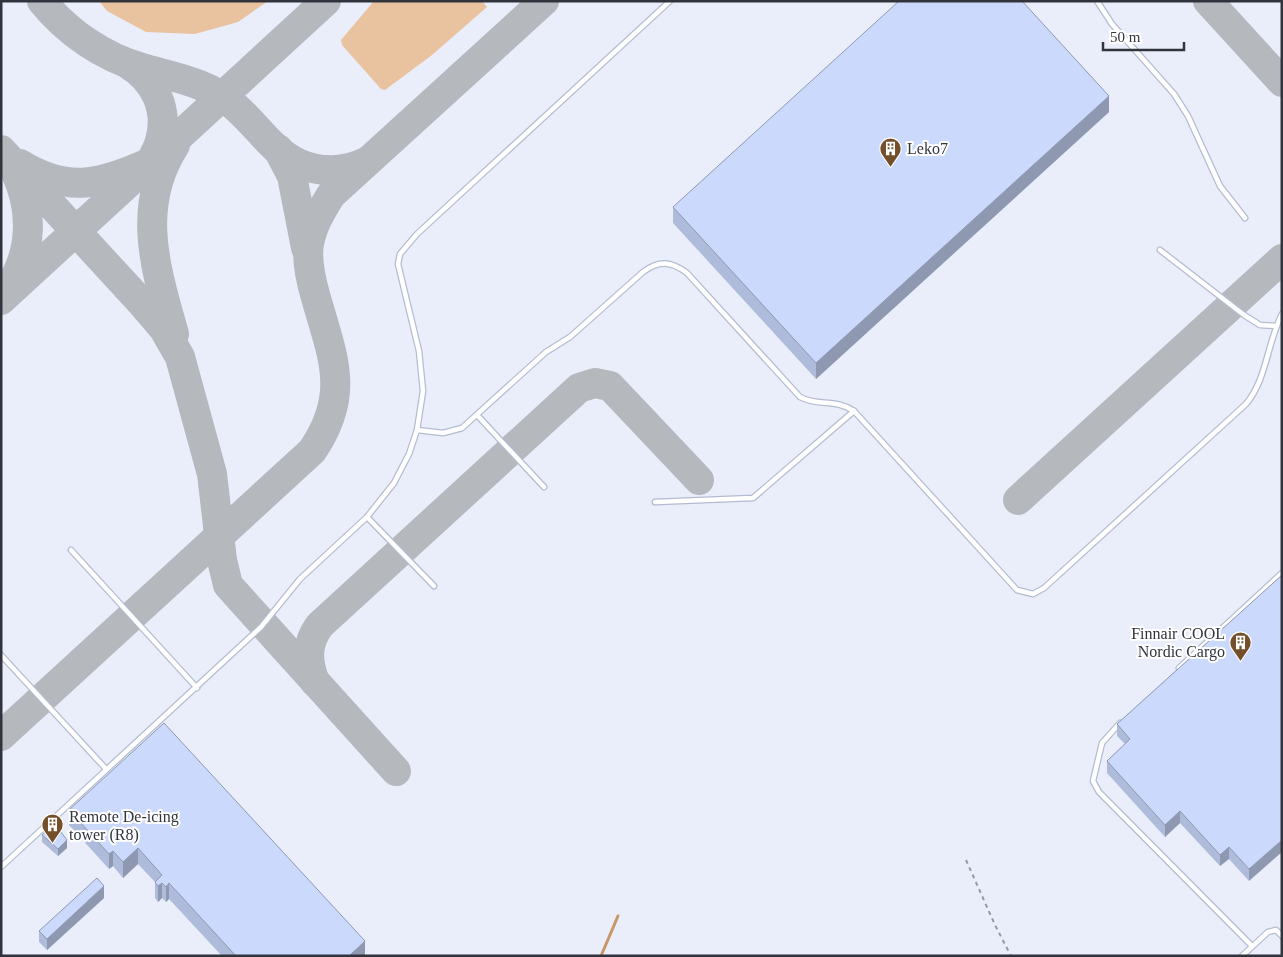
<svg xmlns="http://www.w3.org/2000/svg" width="1283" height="957" font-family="Georgia,serif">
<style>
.built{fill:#eaeefa}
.grass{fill:#e9c29f}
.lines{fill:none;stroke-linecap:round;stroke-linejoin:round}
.stream{stroke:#c99767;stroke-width:3}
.taxiway{stroke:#b5b8bd;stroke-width:30}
.lane-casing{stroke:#b4bcd1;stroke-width:7}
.path{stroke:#96999f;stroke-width:2;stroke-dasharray:4 4;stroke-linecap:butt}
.lane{stroke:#fff;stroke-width:4.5}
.wall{fill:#afbbda}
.shaded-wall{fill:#8e98b1}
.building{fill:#cbd9fd;stroke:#8e98b1}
.labels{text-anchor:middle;stroke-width:4;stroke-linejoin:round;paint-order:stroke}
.poi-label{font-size:16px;fill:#31343c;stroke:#fff;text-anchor:start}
</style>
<rect width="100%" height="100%" fill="#f7f9fd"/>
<rect class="built" x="1" y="1" width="1281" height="955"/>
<g class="grass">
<path d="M 99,1 L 268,1 L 238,22 L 195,34 L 146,32 L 107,11 Z"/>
<path d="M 374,1 L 482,1 L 487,7 L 432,55 L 385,90 L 381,89 L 342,45 L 341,40 Z"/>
</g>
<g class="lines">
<path class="stream" d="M 601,956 L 618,916"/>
<g class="taxiway">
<path d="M 42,1 C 67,32 103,57 142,68 C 169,76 199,81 223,97 C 252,116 269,151 300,164 C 321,173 345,172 366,162"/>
<path d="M 1208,1 L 1282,82"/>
<path d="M 278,149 L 292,176 L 306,248"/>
<path d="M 1,150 L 140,301 L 164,329 L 180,357 L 212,474 L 222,560 L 228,585 L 396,771"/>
<path d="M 20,164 C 68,194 103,184 151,162 C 154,155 158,148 160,141 C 169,110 155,80 128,64"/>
<path d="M 10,286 C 33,251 33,208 15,171"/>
<path d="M 1,300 L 326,1"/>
<path d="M 174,334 C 156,270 135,207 175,145"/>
<path d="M 1018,500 L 1282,259"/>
<path d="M 315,682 C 307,662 306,643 320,625 L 579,388 L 595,383 L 610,386 L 699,480"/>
<path d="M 1,736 L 312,451 C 351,394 333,358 316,298 C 311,281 306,261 309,244 C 312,226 321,211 331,195 L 544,1"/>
</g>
<defs>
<g id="lane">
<path d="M 1097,1 L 1112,24 L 1174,94 L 1188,116 L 1220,186 L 1245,218"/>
<path d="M 1160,250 L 1244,315 L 1260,325 L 1276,326"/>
<path d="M 477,415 L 544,487"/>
<path d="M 417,430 L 443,433 L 462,428 L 546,352 L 570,337 L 643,272 C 659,260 671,261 687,273 L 800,397 C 819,407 834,398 854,411 L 1017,590 L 1033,594 L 1044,588 L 1246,404 C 1267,379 1267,343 1282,314"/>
<path d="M 655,502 L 753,498 L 854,411"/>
<path d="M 367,517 L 434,586"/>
<path d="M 71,550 L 197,688"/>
<path d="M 1,655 L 106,769"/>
<path d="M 1179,668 L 1282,573"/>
<path d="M 1120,723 L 1102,743 L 1093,781 L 1099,792 L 1252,946"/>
<path d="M 1,867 L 261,627 L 300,579 L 367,517 L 394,483 L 409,454 L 417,430 L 423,391 L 419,351 L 398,264 L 400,254 L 417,234 L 670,1"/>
<path d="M 1242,956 L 1268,932 L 1276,930 L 1282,936"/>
</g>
</defs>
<use href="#lane" class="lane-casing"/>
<path class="path" d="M 966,860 L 995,925 L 1011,956"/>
<use href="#lane" class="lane"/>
</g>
<g class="wall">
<path d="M 1109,112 L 816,379 L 673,223 L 673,207 Z"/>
<path d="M 1282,575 L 1249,881 L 1229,859 L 1220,866 L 1180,823 L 1165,837 L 1107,773 L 1107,761 L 1125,744 L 1117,736 L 1117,724 Z"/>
<path d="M 69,810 L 365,956 L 222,956 L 169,899 L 166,902 L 162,898 L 158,902 L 155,898 L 155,882 L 138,864 L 123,878 L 113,866 L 109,869 L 69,825 Z"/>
<path d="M 42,835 L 67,848 L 58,856 L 42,842 Z"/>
<path d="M 104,898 L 47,950 L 39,942 L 39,931 Z"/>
</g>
<g class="shaded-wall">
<path d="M 1109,96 L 1109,112 L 816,379 L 816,363 Z"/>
<path d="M 1180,811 L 1180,823 L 1165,837 L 1165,825 Z"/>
<path d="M 67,840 L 67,848 L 58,856 L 58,849 Z"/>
<path d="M 1282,840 L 1282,852 L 1249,881 L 1249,869 Z"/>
<path d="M 1229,847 L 1229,859 L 1220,866 L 1220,855 Z"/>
<path d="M 138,848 L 138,864 L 123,878 L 123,862 Z"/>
<path d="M 113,851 L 113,866 L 109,869 L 109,854 Z"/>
<path d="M 162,883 L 162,898 L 158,902 L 158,886 Z"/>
<path d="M 169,883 L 169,899 L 166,902 L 166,887 Z"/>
<path d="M 104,886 L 104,898 L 47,950 L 47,939 Z"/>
<path d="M 365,941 L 365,956 L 349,956 Z"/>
</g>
<g class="building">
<path d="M 899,1 L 1022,1 L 1109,96 L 816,363 L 673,207 Z"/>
<path d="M 1282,575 L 1282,840 L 1249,869 L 1229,847 L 1220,855 L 1180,811 L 1165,825 L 1107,761 L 1130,739 L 1117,724 Z"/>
<path d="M 164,723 L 365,941 L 349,956 L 236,956 L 169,883 L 166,887 L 162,883 L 158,886 L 155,882 L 162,875 L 138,848 L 123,862 L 113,851 L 109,854 L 69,810 Z"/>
<path d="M 54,823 L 67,840 L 58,849 L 42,835 Z"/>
<path d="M 97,878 L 104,886 L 47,939 L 39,931 Z"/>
</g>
<defs>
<symbol id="building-pin" viewBox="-11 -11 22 30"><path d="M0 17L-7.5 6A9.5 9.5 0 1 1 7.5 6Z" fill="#744f2a" stroke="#fff"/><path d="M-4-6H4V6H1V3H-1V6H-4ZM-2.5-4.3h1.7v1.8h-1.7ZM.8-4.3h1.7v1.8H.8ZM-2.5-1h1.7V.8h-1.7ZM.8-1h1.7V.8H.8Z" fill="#fff"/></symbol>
</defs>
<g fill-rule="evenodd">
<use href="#building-pin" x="878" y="136" width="25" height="34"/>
<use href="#building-pin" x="1228" y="630" width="25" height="34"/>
<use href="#building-pin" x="40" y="812" width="25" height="34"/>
</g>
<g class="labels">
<g class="poi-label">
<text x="907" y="154">Leko7</text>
<text x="1225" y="639" text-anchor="end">Finnair COOL<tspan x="1225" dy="18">Nordic Cargo</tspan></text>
<text x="69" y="822">Remote De-icing<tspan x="69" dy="18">tower (R8)</tspan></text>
</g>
</g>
<rect width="1283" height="957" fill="none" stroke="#31343c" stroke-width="5"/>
<path d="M1103 42v8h81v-8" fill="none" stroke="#31343c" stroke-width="2.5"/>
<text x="1110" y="42" font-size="15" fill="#31343c" stroke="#ffffff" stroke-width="4" paint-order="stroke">50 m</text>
</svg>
